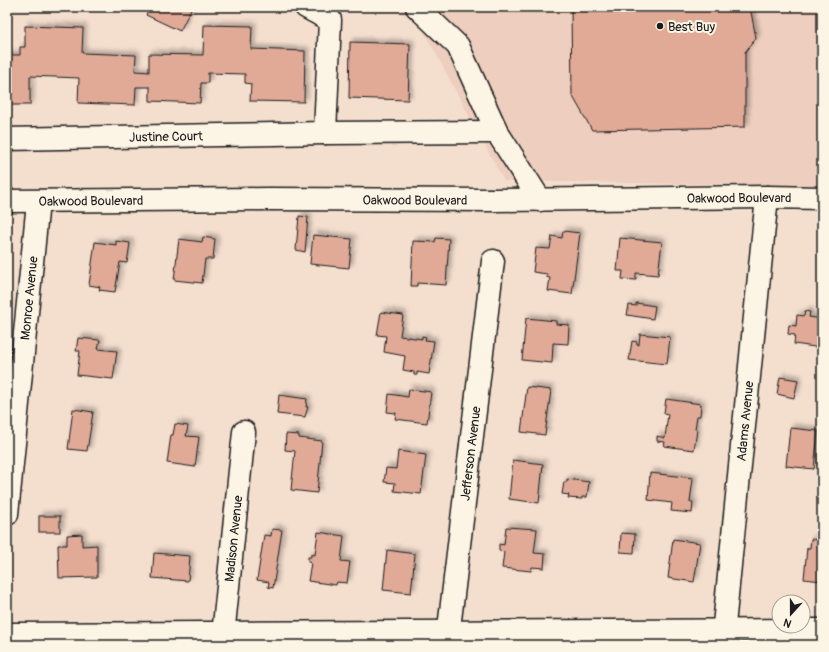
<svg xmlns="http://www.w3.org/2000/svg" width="829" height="652" font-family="Pangolin,sans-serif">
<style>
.built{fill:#eecebe}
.building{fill:#e1aa97;stroke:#1c1c1c;filter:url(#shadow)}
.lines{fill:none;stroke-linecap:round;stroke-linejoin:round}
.minor-casing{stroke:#1c1c1c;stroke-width:25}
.minor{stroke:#fcf5e5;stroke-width:22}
.poi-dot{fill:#1c1c1c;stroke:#fcf5e5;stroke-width:1.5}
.labels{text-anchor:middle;stroke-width:4;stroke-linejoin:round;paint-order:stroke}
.poi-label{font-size:13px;fill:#1c1c1c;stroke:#fcf5e5;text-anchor:start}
.street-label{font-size:13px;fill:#1c1c1c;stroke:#fcf5e5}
</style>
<defs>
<filter id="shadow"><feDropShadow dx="3.5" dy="-3.5" stdDeviation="2" flood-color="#0004"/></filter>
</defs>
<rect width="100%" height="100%" fill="#f4dece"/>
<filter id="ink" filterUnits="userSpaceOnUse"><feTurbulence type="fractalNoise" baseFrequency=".025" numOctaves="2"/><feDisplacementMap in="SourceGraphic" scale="8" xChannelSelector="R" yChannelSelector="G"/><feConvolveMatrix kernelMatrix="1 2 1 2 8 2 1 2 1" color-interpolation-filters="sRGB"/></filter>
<g filter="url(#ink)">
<path class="built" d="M 390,7 L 822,7 L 822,186 L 504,181 L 419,22 Z"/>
<g class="building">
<path d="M 150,7 L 192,7 L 180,31 L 146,15 Z"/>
<path d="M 571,7 L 750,7 L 756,38 L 745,52 L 745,127 L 592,130 L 572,95 Z"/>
<path d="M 204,25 L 252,26 L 251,49 L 305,51 L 304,102 L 250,101 L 251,84 L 245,83 L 245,74 L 208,73 L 208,83 L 201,83 L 200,103 L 150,101 L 150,87 L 136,87 L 135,105 L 78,103 L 79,78 L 30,76 L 30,105 L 7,105 L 7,55 L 20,55 L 20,47 L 25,47 L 25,26 L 83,28 L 82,53 L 136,55 L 135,71 L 149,72 L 149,54 L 203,55 Z"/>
<path d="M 350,42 L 410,44 L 408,100 L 349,98 Z"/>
<path d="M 299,216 L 308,217 L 305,252 L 296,250 Z"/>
<path d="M 563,231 L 580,233 L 572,294 L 548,291 L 550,278 L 546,277 L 547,274 L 533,272 L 536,248 L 550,249 L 552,236 L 562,238 Z"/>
<path d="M 313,235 L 352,239 L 349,268 L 310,264 Z"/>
<path d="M 203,237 L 215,239 L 213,259 L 205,259 L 202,283 L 174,280 L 179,239 L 202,242 Z"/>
<path d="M 436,238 L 449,239 L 446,285 L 417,283 L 417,286 L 411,286 L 413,241 L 435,242 Z"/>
<path d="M 620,238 L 662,242 L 658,275 L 636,273 L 636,280 L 622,279 L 623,271 L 617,271 Z"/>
<path d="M 116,241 L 130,243 L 127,263 L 120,262 L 115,292 L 99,290 L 100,287 L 89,285 L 95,242 L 116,245 Z"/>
<path d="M 636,303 L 655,306 L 653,319 L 627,315 L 629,305 L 636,306 Z"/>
<path d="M 805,311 L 810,312 L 809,317 L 822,319 L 822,348 L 794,344 L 795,335 L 788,334 L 789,325 L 796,326 L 797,315 L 804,316 Z"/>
<path d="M 381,312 L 403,315 L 400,336 L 422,339 L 422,336 L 426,337 L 425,340 L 434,341 L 429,374 L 417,372 L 417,375 L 414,375 L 414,372 L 403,370 L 405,356 L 384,352 L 386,336 L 377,335 Z"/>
<path d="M 526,318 L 556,321 L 556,324 L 569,325 L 568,344 L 553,343 L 552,363 L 522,360 Z"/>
<path d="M 640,334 L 670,337 L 667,364 L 629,360 L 632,341 L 637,342 L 637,344 L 639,345 Z"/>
<path d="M 78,338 L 100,340 L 98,349 L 117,351 L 113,379 L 77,375 L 80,351 L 76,351 Z"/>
<path d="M 780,377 L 798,380 L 794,398 L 777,394 Z"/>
<path d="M 527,387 L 551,390 L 545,435 L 521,432 Z"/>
<path d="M 409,389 L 431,392 L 427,423 L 395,419 L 396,413 L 387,412 L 389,394 L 408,397 Z"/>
<path d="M 279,395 L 307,399 L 306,407 L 308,407 L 305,417 L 277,414 Z"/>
<path d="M 666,399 L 701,404 L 700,416 L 697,416 L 695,429 L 697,430 L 694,450 L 664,446 L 665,442 L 657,441 L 657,436 L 665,438 L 668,414 L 664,413 Z"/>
<path d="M 73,409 L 93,412 L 87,451 L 68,449 Z"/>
<path d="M 175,424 L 188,426 L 186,436 L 199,437 L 195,467 L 167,463 L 171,435 L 173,435 Z"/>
<path d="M 790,428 L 818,431 L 814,469 L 786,466 Z"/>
<path d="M 286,434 L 299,435 L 299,438 L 322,441 L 317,493 L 291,490 L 295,451 L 285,450 Z"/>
<path d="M 398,451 L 426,455 L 421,494 L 394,491 L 395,483 L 384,482 L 386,468 L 396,469 Z"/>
<path d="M 513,460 L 543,464 L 539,503 L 509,499 Z"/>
<path d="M 650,473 L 693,478 L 690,502 L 693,502 L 692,513 L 671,511 L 672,503 L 648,500 Z"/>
<path d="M 567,479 L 589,482 L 587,497 L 582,497 L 582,499 L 568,498 L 569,495 L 562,494 L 564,482 L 567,482 Z"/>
<rect x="39" y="516" width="21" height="16"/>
<path d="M 506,527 L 537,529 L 534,553 L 545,554 L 544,568 L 532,567 L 531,571 L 502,568 L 504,552 L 499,551 L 499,544 L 504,545 Z"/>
<path d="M 272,529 L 282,530 L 273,588 L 268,587 L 269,582 L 257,580 L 264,535 L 271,536 Z"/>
<path d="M 318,532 L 344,536 L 341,561 L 350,562 L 347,583 L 337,582 L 336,585 L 308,581 L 311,563 L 308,562 L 308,557 L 311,557 L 311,554 L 315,555 Z"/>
<path d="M 621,533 L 635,534 L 634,553 L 620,552 Z"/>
<path d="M 82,534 L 82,546 L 97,545 L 97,577 L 59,578 L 58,545 L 67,545 L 67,535 Z"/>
<path d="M 673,539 L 700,543 L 694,582 L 668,578 Z"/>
<path d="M 811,539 L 822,540 L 822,581 L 804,579 L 807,548 L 810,548 Z"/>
<path d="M 387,550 L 415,554 L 411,593 L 383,590 Z"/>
<path d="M 154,553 L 190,556 L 188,581 L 152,578 Z"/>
</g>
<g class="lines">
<defs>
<g id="minor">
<path d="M 306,7 L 330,20 L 325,133"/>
<path d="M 417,7 L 458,46 L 497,132 L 540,200"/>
<path id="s1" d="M 7,139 L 325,133 L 497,132"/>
<path id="s2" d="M 7,201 L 268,199 L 494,200 L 767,197 L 822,198"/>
<path id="s3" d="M 7,514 L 38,202"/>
<path d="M 7,634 L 822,630"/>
<path id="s4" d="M 222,645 L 244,432"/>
<path id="s5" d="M 447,645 L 493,261"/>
<path id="s6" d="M 722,645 L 767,197"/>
</g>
</defs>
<use href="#minor" class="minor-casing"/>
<use href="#minor" class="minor"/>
</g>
</g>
<circle class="poi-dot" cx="660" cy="26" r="4"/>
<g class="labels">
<g class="poi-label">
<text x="668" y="31">Best Buy</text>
</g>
<g class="street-label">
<text dy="5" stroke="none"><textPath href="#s1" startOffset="159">Justine Court</textPath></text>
<text dy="5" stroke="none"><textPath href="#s2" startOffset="732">Oakwood Boulevard</textPath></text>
<text dy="5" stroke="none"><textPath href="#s2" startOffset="408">Oakwood Boulevard</textPath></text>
<text dy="5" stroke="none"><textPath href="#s2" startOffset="84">Oakwood Boulevard</textPath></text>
<text dy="5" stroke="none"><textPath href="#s3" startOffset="217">Monroe Avenue</textPath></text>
<text dy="5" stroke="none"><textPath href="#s6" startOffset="225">Adams Avenue</textPath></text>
<text dy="5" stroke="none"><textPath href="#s5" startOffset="193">Jefferson Avenue</textPath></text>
<text dy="5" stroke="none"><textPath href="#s4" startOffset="107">Madison Avenue</textPath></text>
</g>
</g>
<rect width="829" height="652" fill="none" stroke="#fcf5e5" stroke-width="24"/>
<rect x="12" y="12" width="805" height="628" fill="none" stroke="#1c1c1c" stroke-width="1.5" filter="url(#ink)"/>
<g transform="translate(791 614) rotate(201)"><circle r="19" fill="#fcf5e5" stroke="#a29e95"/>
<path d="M0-3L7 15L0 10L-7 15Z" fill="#1c1c1c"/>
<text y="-6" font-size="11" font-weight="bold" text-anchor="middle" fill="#1c1c1c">N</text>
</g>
</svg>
